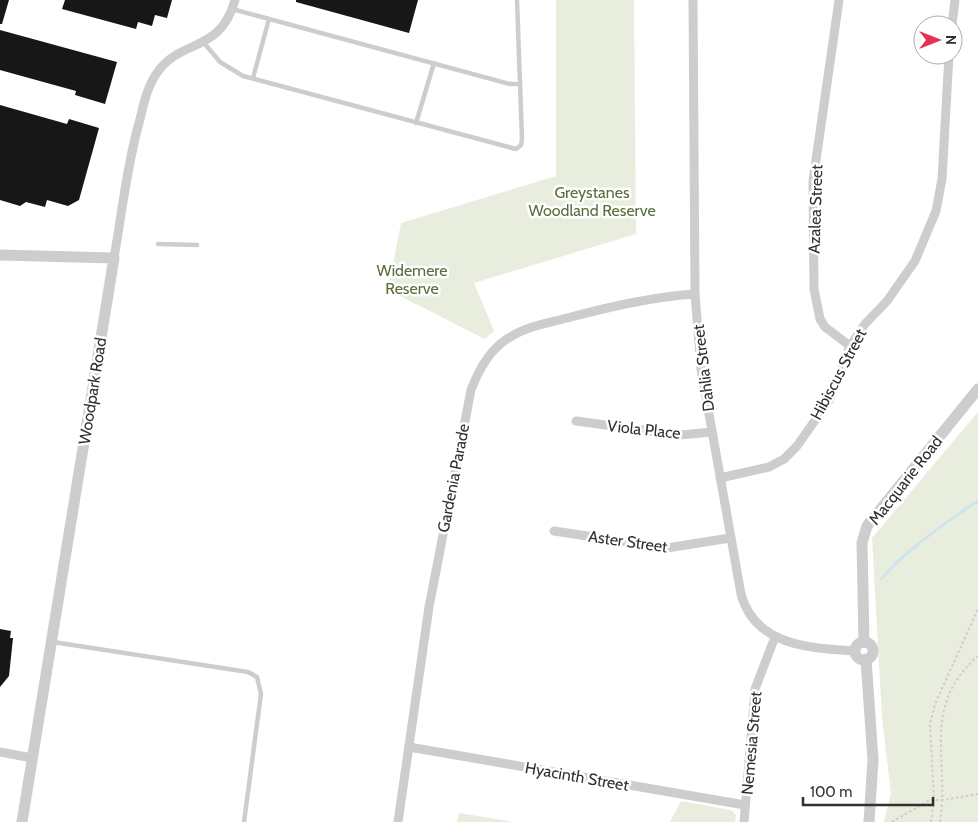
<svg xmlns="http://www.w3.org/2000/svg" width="978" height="822" font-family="Cabin,sans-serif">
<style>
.green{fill:#e8edde}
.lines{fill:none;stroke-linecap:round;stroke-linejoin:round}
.stream{stroke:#cbe4ed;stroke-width:2.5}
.building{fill:#171717}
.path{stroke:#cdcdcd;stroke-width:2;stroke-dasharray:2.5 2.5;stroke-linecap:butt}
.service{stroke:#cdcdcd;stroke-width:4.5}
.minor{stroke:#cdcdcd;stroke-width:9}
.tertiary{stroke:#cdcdcd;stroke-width:11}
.labels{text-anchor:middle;stroke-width:5;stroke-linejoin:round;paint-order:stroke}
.park-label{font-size:16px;fill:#5a6d3d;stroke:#fff}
.street-label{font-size:16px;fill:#303030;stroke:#fff}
</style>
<rect width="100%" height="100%" fill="#fff"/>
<g class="green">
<path d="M 556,0 L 634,0 L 636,234 L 474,283 L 494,331 L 485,339 L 388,290 L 401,223 L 556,176 Z"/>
<path d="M 978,412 L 978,822 L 884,822 L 891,793 L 882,718 L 872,538 Z"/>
<path d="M 681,801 L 731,810 L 736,815 L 735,822 L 670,822 Z"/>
<path d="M 459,813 L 515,822 L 457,822 Z"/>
</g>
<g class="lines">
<path class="stream" d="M 881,579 C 907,549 942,526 974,503 L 978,502"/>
</g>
<g class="building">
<path d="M 0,0 L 9,0 L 2,24 L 0,24 Z"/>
<path d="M 65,0 L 172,0 L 167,18 L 155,15 L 152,26 L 138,22 L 136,29 L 62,9 Z"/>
<path d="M 296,0 L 418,0 L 409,33 L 296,2 Z"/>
<path d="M 0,30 L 117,62 L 105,104 L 75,95 L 76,91 L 0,70 Z"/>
<path d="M 0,105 L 67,124 L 69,119 L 99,128 L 79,200 L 68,206 L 47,200 L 45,207 L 26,202 L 20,206 L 0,200 Z"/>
<path d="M 0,629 L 11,631 L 10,638 L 13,638 L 9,676 L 0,687 Z"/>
</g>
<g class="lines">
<g class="path">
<path d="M 892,822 L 930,800 L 944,800 L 978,794"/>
<path d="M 931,822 L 934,800 L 930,724 L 935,704 L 978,609"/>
<path d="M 940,822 C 950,758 920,707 978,656"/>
</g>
<g class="service">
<path d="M 232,9 L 510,84 L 520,84"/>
<path d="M 204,43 L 220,62 L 243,76 L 516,149 L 521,145 L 522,139 L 517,0"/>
<path d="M 253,78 L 269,19"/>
<path d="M 416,123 L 434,63"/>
<path d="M 158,244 L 197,245"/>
<path d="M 53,642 L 248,672 L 257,677 L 261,694 L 244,822"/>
</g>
<g class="minor">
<path d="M 693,0 L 695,294 L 701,369 L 741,594 C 755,646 810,648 855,651"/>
<path d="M 839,0 L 813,181 L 814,289 L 820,319 L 825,327 L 850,346"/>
<path d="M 952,25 L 955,0"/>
<path d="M 114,258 C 122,212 127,165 140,119 C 144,102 148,84 159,70 C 184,38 220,53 235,0"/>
<path d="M 576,421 L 680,435 L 712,432"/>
<path d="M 720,478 L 769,467 L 784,459 L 797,446 L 830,399 L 850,346 L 865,324 L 887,301 L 915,261 L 936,211 L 942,179 L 949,55"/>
<path d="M 554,531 L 667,548 L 730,538"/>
<path d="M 409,747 L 745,805"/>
<path d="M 0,752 L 32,758"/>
<path d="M 398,822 L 429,607 L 471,390 C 479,369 491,347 512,336 C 528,326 548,323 567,318 C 609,307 651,297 695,294"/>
<path d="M 744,822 L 755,689 L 775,637"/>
</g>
<g class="tertiary">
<path d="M 0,255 L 114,258 L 22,822"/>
<path d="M 864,642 L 862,543 L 867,526 L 978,389"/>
<circle cx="864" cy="651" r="9"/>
<path d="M 866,659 L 873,760 L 869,822"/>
</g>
</g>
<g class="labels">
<g class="park-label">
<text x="592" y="198">Greystanes<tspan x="592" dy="18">Woodland Reserve</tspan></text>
<text x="412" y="276">Widemere<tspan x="412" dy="18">Reserve</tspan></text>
</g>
<g class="street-label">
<text transform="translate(815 209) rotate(-88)" y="6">Azalea Street</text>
<text transform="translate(703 368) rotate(-97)" y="6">Dahlia Street</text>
<text transform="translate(838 374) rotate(-62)" y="6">Hibiscus Street</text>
<text transform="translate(92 391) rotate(-81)" y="6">Woodpark Road</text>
<text transform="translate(644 429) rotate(6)" y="6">Viola Place</text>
<text transform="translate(453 478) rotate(-79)" y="6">Gardenia Parade</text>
<text transform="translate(905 480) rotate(-52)" y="6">Macquarie Road</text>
<text transform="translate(628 541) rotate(8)" y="6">Aster Street</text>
<text transform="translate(751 743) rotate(-85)" y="6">Nemesia Street</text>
<text transform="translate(577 776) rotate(10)" y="6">Hyacinth Street</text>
</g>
</g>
<g transform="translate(938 40) rotate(90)"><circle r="24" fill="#ffffff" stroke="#acacac"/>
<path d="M0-4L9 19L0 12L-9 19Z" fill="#e73258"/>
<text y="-8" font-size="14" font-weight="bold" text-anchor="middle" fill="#303030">N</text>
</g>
<path d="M803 797v8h130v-8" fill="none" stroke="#303030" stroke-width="2.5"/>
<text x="810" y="797" font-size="15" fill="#303030" stroke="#ffffff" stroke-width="4" paint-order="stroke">100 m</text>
</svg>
